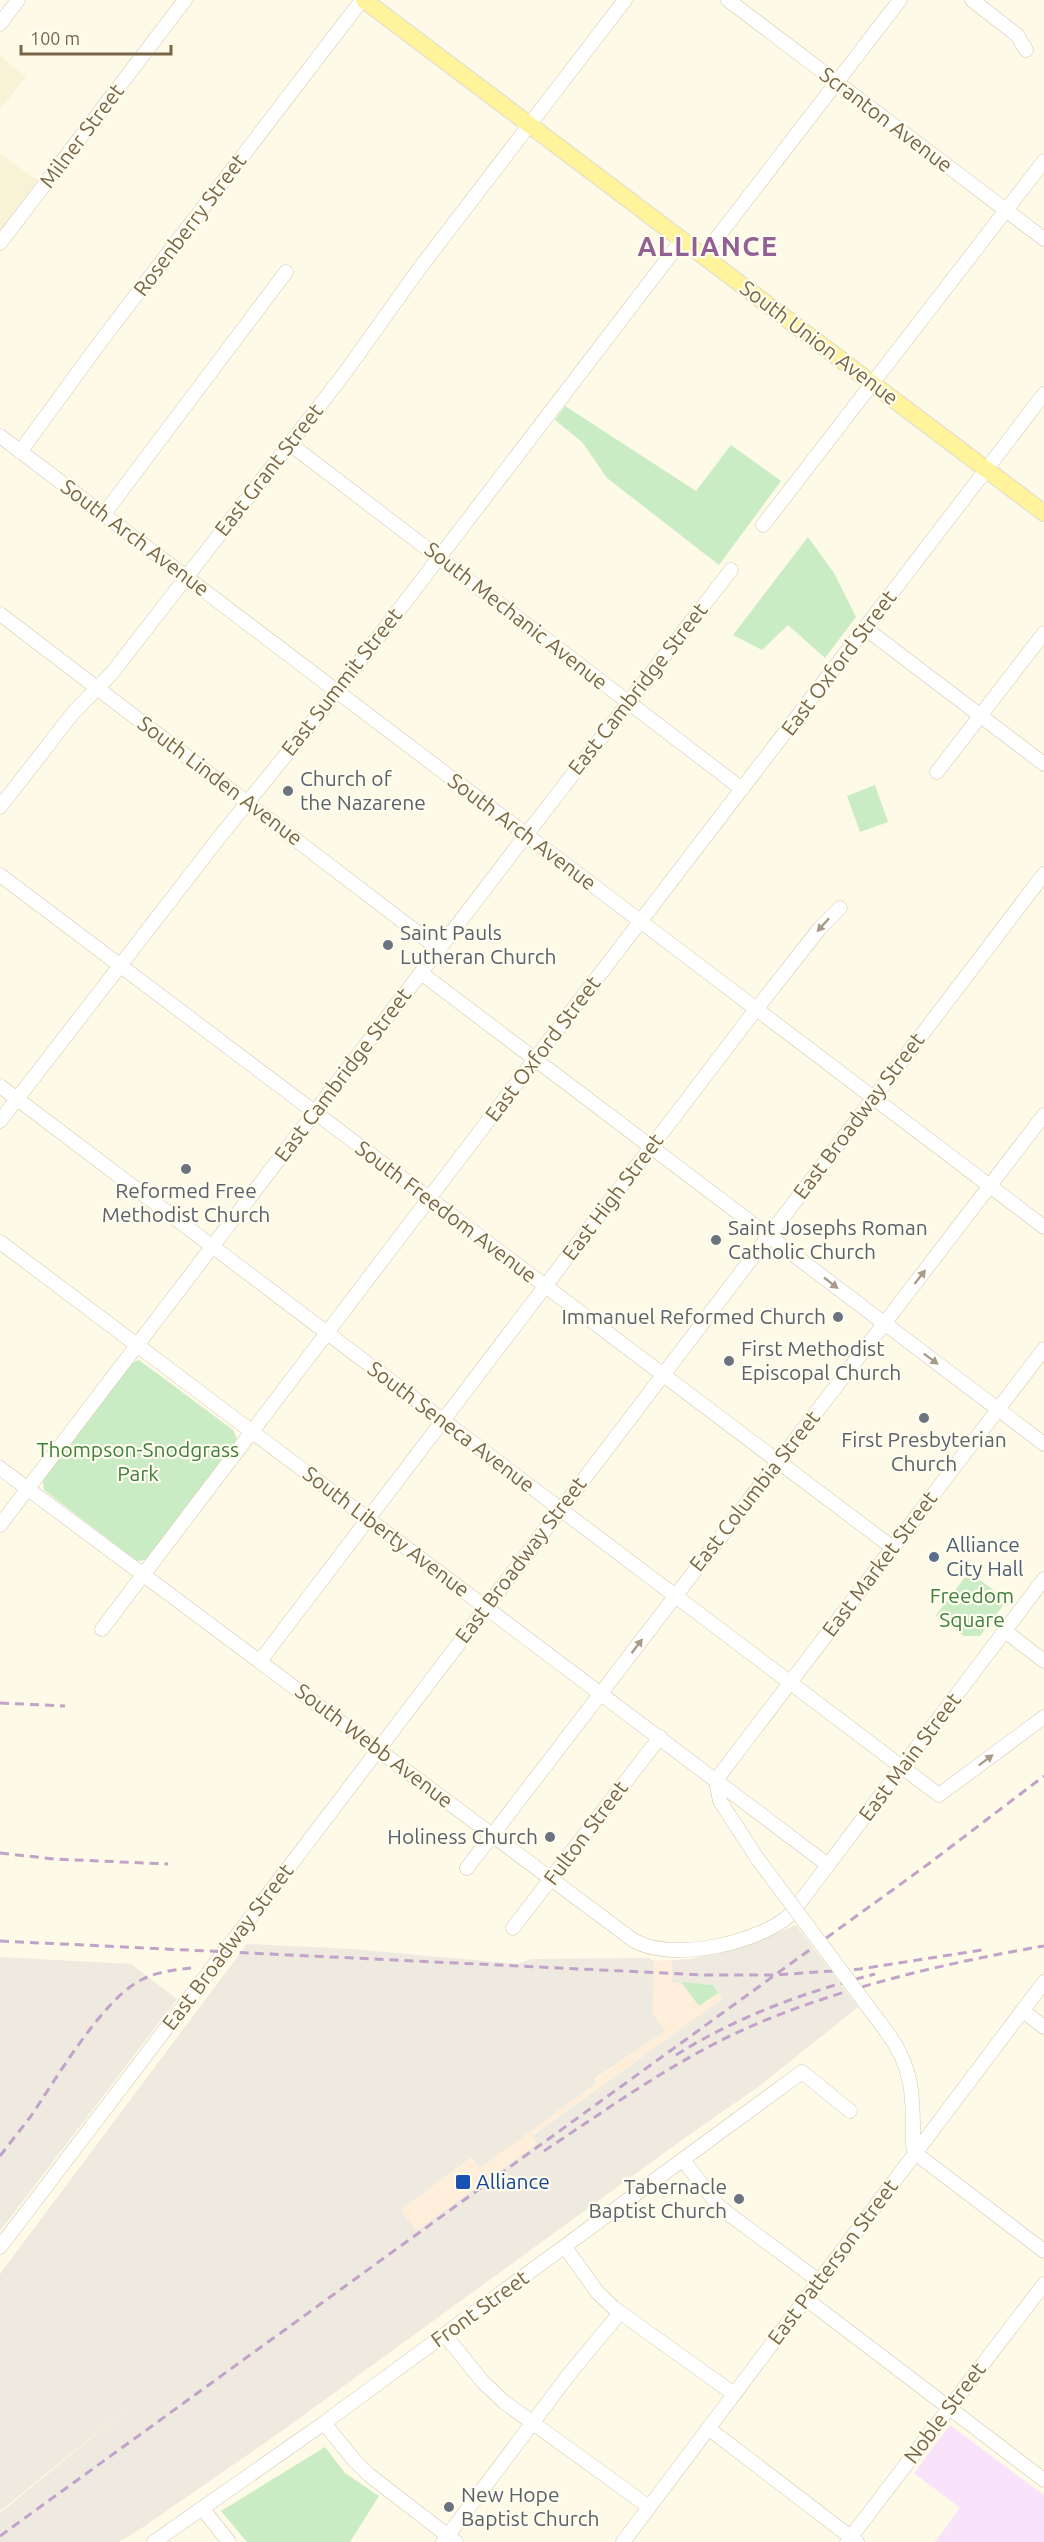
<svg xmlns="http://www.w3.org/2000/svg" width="1044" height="2542" font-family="Ubuntu,sans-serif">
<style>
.residential{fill:#f8f2d7}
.commercial{fill:#feeeda}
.industrial{fill:#eeeae0}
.education{fill:#f8e3fa}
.green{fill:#caecc4}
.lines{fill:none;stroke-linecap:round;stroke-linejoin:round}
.minor-casing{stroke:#d3c8ae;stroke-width:15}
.major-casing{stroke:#dfdad3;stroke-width:18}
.minor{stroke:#fff;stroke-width:14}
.major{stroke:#fff39c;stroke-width:16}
.rail{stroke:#c1a3c9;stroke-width:3;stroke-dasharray:9 6;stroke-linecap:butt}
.minor-bridge-casing{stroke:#d3c8ae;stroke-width:15;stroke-linecap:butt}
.minor-bridge{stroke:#fff;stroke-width:14}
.oneway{fill:#a89c89}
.worship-dot{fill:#6b7280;stroke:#fffdee;stroke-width:2}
.service-dot{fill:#5c6f8a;stroke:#fffdee;stroke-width:2}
.transit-dot{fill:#1a4fb4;stroke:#fffdee;stroke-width:2}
.labels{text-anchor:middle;stroke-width:4.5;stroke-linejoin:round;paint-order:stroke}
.street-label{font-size:21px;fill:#796649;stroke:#fffdee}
.worship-label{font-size:21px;fill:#5b616d;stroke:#fffdee;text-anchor:start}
.park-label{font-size:21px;fill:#428040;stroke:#fffdee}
.service-label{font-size:21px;fill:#4e5e75;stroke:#fffdee;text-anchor:start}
.transit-label{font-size:21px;fill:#164399;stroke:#fffdee;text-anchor:start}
.district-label{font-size:27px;font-weight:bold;letter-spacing:1.5px;fill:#916195;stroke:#fffdee}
</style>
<rect width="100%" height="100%" fill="#fdfae7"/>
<g class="residential">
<path d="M 0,56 L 26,77 L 0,109 Z"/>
<path d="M 0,153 L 37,180 L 0,230 Z"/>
</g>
<path class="commercial" d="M 672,1960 L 672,1982 L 681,1982 L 699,2006 L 718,1993 L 722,1999 L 532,2135 L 538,2144 L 416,2232 L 401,2210 L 473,2157 L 480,2167 L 596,2083 L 594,2080 L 665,2031 L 653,2014 L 654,1961 Z"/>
<g class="industrial">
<path d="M 796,1925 L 858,2007 L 758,2087 L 686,2137 L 279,2433 L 136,2532 L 119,2542 L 0,2542 L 0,2513 L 146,2393 L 0,2511 L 0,2274 L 247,1944 L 352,1949 L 518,1964 L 531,1959 L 649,1958 L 654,1961 L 653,2014 L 665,2031 L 594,2079 L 596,2083 L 480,2168 L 472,2157 L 401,2210 L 416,2231 L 537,2144 L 532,2136 L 722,1999 L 713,1985 L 672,1983 L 672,1960 L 691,1959 L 755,1942 Z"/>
<path d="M 0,1957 L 131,1964 L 177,1999 L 0,2231 Z"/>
</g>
<path class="education" d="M 950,2425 L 1044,2495 L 1044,2542 L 935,2542 L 960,2508 L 914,2473 Z"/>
<g class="green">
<path d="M 565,406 L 696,491 L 731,445 L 781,481 L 719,565 L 607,478 L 582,442 L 555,420 Z"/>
<path d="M 808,537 L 834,573 L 856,617 L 825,658 L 788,625 L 762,650 L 733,635 Z"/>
<path d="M 875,785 L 888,822 L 860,832 L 847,796 Z"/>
<path d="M 139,1360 L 233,1430 L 237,1439 L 146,1560 L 137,1561 L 44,1490 L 43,1480 L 132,1363 Z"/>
<path d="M 969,1572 L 1007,1600 L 980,1636 L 964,1636 L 936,1615 Z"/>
<path d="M 681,1982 L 713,1985 L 718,1993 L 699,2006 Z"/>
<path d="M 325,2447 L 345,2473 L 379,2496 L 350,2542 L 247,2542 L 221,2511 Z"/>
</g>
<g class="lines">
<defs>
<g id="minor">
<path d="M 728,0 L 1044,239"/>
<path d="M 972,0 L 1017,35 L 1026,50"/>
<path d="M 0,24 L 18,0"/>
<path d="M 0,243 L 185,0"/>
<path d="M 703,256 L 900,0"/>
<path d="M 0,436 L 1044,1227"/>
<path d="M 290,444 L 742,789"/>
<path d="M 20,452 L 101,341 L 362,0"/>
<path d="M 104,514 L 286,272"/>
<path d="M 763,525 L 1044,161"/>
<path d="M 0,614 L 439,949"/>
<path d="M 865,628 L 1044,764"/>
<path d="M 937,772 L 1044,633"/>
<path d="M 0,807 L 73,713 L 112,673 L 344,374 L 419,269 L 625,0"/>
<path d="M 0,875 L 893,1548"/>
<path d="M 421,973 L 1044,1444"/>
<path d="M 0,1086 L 939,1795 L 1044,1717"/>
<path d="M 0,1121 L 218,839 L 327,704 L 682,240"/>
<path d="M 0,1242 L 828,1865"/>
<path d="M 0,1468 L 633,1940 C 671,1963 760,1943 791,1914 L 1044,1579"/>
<path d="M 0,1525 L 526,835 L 731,570"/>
<path d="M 102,1629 L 535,1059 L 1044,394"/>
<path d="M 1005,1631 L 1044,1661"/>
<path d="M 260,1661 L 747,1021 L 820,928 L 840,908"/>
<path d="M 716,1780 L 1044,1349"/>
<path d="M 716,1780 L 720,1801 L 757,1858"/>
<path d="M 467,1868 L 1044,1115"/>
<path d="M 513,1928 L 660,1737"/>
<path d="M 1023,2011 L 1044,2027"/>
<path d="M 886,2031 C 915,2069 913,2100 913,2145 L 915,2153"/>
<path d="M 915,2153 L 1044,2251"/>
<path d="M 683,2160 L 717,2204 L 730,2215 L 819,2281"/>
<path d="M 0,2247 L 1044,874"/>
<path d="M 565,2247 L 598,2293 L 614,2308 L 734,2394"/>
<path d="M 806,2299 L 1044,2480"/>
<path d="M 445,2335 L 482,2381 L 504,2402 L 649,2507"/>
<path d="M 324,2423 L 354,2460 L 369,2475 L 456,2542"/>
<path d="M 708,2428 L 857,2542"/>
<path d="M 202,2508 L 229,2542"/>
<path d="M 154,2542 L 324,2423 L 802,2072 L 850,2111"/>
<path d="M 443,2542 L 570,2373 L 620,2313"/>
<path d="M 623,2542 L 1044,1982"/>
<path d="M 847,2542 L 1044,2284"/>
</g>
<path id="major" d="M 364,0 L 1044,513"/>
</defs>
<use href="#minor" class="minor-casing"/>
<use href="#major" class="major-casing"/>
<use href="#minor" class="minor"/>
<use href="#major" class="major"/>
<g class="rail">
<path d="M 0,1703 L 65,1706"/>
<path d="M 0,1853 L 54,1859 L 168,1864"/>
<path d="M 0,1941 L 705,1975 L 775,1975 L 860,1969 L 982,1950"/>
<path d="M 676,2055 C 738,2016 805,1992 875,1974"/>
<path d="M 544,2151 C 606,2110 667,2066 734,2034 C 825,1991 944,1963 1044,1946"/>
<path d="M 0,2156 C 10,2143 21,2129 31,2116 C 56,2079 102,2000 141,1980 C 156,1972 174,1970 191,1968"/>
<path d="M 0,2536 L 927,1865 L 1044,1776"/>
</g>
<defs>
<path id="minor-bridge" d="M 757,1858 L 886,2031"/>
</defs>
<use href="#minor-bridge" class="minor-bridge-casing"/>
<use href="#minor-bridge" class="minor-bridge"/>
</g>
<defs><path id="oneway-solid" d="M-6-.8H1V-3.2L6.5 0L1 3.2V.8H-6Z" transform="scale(1.5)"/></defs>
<g class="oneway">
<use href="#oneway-solid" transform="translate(823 925) rotate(132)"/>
<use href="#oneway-solid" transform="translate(920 1277) rotate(-52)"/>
<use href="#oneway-solid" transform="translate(831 1283) rotate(38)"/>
<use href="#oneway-solid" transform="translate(931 1359) rotate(37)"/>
<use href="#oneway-solid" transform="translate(637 1646) rotate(-53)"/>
<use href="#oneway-solid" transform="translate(986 1760) rotate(-37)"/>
</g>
<g class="worship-dot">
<circle cx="288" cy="791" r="6"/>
<circle cx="388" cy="945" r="6"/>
<circle cx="186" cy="1169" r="6"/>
<circle cx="716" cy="1240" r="6"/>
<circle cx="838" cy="1317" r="6"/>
<circle cx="729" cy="1361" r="6"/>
<circle cx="924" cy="1418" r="6"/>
<circle cx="550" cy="1837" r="6"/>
<circle cx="739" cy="2199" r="6"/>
<circle cx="449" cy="2507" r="6"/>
</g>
<circle class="service-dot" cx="934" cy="1557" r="6"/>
<rect class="transit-dot" x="455" y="2174" width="16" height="16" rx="3"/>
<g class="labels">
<g class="street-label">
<text transform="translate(886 120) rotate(37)" y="7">Scranton Avenue</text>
<text transform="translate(82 136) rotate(-53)" y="7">Milner Street</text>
<text transform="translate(190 225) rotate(-53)" y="7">Rosenberry Street</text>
<text transform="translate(819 343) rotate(37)" y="7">South Union Avenue</text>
<text transform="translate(269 470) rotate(-52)" y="7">East Grant Street</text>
<text transform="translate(135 538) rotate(37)" y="7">South Arch Avenue</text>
<text transform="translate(516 616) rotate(38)" y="7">South Mechanic Avenue</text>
<text transform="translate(839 663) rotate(-53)" y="7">East Oxford Street</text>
<text transform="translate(342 682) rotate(-52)" y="7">East Summit Street</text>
<text transform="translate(638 689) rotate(-52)" y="7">East Cambridge Street</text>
<text transform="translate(220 781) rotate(37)" y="7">South Linden Avenue</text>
<text transform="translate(522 832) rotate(37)" y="7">South Arch Avenue</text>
<text transform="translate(543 1049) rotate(-53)" y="7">East Oxford Street</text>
<text transform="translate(343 1075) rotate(-53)" y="7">East Cambridge Street</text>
<text transform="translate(859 1116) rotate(-53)" y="7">East Broadway Street</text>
<text transform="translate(613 1197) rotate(-53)" y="7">East High Street</text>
<text transform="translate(446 1212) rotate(37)" y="7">South Freedom Avenue</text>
<text transform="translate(451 1427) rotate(37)" y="7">South Seneca Avenue</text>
<text transform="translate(755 1491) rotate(-52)" y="7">East Columbia Street</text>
<text transform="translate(386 1532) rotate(37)" y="7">South Liberty Avenue</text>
<text transform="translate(521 1560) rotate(-53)" y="7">East Broadway Street</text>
<text transform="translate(880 1564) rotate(-53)" y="7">East Market Street</text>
<text transform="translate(374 1746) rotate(37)" y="7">South Webb Avenue</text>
<text transform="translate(910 1757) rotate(-53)" y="7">East Main Street</text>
<text transform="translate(586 1833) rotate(-53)" y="7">Fulton Street</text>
<text transform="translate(228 1947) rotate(-53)" y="7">East Broadway Street</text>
<text transform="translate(833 2262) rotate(-53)" y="7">East Patterson Street</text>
<text transform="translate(480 2309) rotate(-36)" y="7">Front Street</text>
<text transform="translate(945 2413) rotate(-53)" y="7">Noble Street</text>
</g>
<g class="worship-label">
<text x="300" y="786">Church of<tspan x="300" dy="24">the Nazarene</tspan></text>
<text x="400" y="940">Saint Pauls<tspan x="400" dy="24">Lutheran Church</tspan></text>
<text x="186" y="1198" text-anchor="middle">Reformed Free<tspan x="186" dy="24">Methodist Church</tspan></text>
<text x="728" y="1235">Saint Josephs Roman<tspan x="728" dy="24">Catholic Church</tspan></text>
<text x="826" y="1324" text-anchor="end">Immanuel Reformed Church</text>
<text x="741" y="1356">First Methodist<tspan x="741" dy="24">Episcopal Church</tspan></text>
<text x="924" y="1447" text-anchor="middle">First Presbyterian<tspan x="924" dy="24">Church</tspan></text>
<text x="538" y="1844" text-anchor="end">Holiness Church</text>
<text x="727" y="2194" text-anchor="end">Tabernacle<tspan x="727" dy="24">Baptist Church</tspan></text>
<text x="461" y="2502">New Hope<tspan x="461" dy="24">Baptist Church</tspan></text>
</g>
<g class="park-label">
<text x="138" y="1457">Thompson-Snodgrass<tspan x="138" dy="24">Park</tspan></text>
<text x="972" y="1603">Freedom<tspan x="972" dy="24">Square</tspan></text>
</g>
<g class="service-label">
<text x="946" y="1552">Alliance<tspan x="946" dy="24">City Hall</tspan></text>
</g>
<g class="transit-label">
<text x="476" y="2189">Alliance</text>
</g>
<g class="district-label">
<text x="708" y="256">ALLIANCE</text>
</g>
</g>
<path d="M21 45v9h150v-9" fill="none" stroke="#796649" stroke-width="3"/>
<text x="30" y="45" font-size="18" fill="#796649" stroke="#fffdee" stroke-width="4.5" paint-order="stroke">100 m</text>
</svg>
